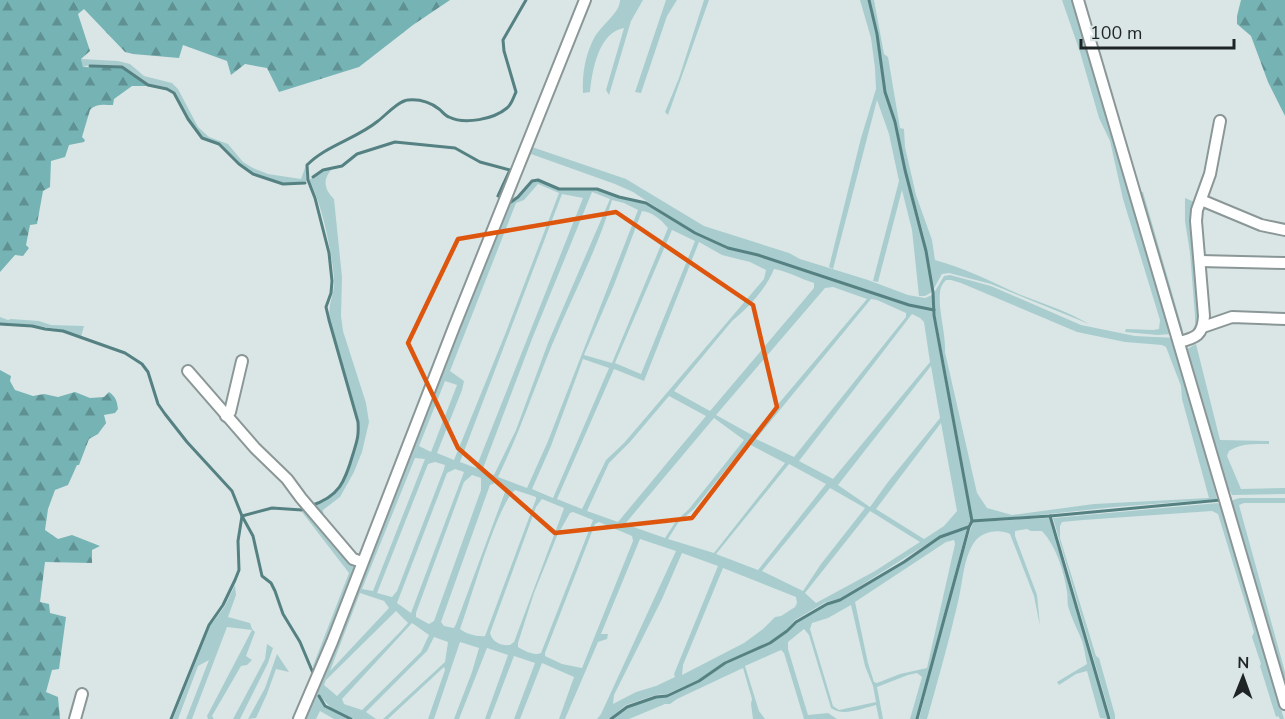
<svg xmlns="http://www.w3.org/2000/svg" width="1285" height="719" font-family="'Nunito Sans',sans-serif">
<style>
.grass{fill:#a9cdce;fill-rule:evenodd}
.forest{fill:url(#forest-firs)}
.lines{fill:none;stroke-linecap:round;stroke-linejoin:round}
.stream{stroke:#558182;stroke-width:3}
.minor-casing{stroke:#8b9797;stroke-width:14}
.minor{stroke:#fff;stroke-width:10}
.marked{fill:none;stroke:#de560d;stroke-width:4.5;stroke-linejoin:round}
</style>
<defs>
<pattern id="forest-firs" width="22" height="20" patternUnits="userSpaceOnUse" patternTransform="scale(1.5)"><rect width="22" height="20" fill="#76b3b4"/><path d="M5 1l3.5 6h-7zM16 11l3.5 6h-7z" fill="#609192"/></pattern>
</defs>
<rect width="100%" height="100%" fill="#dae6e6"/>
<g class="grass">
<path d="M 620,0 L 643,0 L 631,21 L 609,95 L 606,90 L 624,28 C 599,32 592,70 590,92 L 583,93 C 582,74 585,56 594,38 C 602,24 620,13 620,0 Z"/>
<path d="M 666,0 L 677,0 L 667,16 L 641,93 L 635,92 Z"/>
<path d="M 704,0 L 709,0 L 668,115 L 665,112 L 679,78 Z"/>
<path d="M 860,0 L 868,0 L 876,34 L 884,92 L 894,123 L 904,170 L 926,251 L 932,292 L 925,296 L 919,296 L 912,230 L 902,190 L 878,282 L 873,281 L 899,181 L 889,134 L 877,100 L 833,269 L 829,267 L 861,138 L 876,89 L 875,68 L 871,38 Z"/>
<path d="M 870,0 L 874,0 L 884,54 L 888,57 L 900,128 L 904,129 L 905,147 L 916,195 L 932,240 L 935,260 C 965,268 992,282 1021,295 C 1044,304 1067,311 1089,324 L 991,284 L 949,273 L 942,274 L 933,290 L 924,236 L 906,170 L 896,122 L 886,92 L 878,34 Z"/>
<path d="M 1062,0 L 1074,0 L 1171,334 L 1158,335 L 1125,332 L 1126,329 L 1153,330 L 1159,329 L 1160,320 L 1123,199 L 1110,141 L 1099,118 L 1080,52 Z"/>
<path d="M 81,59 L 118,61 L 130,64 L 144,76 L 172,83 L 178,89 L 198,127 L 209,137 L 228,144 L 243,162 L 253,168 L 268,174 L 301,179 L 306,165 L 307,181 L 283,184 L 254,173 L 240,163 L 219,143 L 202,138 L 189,119 L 175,92 L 167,88 L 148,85 L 122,66 L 90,65 L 83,67 Z"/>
<path d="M 529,146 L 626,179 L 704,226 L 789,253 L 800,259 L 868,280 L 908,295 L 925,298 L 932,295 L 933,309 L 909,305 L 758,254 L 728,248 L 695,233 L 633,192 L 615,184 L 531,154 L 510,201 L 518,198 L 532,182 L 538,181 L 559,189 L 597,190 L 619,198 L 646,204 L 694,234 L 728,249 L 757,256 L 908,306 L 932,310 L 971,521 L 968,525 L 940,536 L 839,599 L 826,602 L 795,620 L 786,630 L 769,642 L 724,662 L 698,680 L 667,694 L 656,695 L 626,705 L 609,719 L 597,719 L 601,714 L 676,551 L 640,539 L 601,634 L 608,634 L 607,639 L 598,642 L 565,719 L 559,719 L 574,677 L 542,663 L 520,719 L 514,719 L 535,663 L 514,656 L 490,719 L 485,719 L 508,655 L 487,648 L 459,719 L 454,719 L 472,672 L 479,648 L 460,642 L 434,719 L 428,719 L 445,670 L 444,667 L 388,719 L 383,719 L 445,662 L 448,642 L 434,637 L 427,651 L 366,712 L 376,719 L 354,719 L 332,709 L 319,695 L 318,697 L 325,707 L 348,719 L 334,719 L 320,711 L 316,719 L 303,719 ZM 538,184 L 559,193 L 506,332 L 454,460 L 437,453 L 462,390 L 464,381 L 450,371 L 516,203 L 524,200 ZM 592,192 L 610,199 L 548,343 L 516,430 L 494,475 L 482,471 L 532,339 ZM 562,194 L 583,198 L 476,468 L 460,462 ZM 612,200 L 624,203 L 638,210 L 548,441 L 527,488 L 498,477 C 519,434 534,389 552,345 C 572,296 597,251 612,200 ZM 642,211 C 653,212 661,220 668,228 L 612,363 L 584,355 L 614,285 ZM 672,230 L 695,241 L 641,374 L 615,363 ZM 699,242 L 722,255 L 750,262 L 766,270 L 764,279 L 624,443 L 606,460 L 582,509 L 557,499 L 614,369 L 644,381 ZM 774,269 C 787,271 801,279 814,283 L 814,288 L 710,411 L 674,391 L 732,321 C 748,308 766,289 774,269 ZM 833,287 L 867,299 L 752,435 L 716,415 L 825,288 ZM 871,299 L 877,300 L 906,313 L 906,317 L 794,457 L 756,439 ZM 912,314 L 920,318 L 924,322 L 930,362 L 833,479 L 799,461 ZM 583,359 L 609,368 L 553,498 L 532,489 L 551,446 ZM 931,366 L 940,418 L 888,482 L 870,507 L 838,485 ZM 445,381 L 457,385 L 431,452 L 419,446 ZM 669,396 L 706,416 L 618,522 L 587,511 L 609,463 L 630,442 ZM 714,418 L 744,440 L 689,509 L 676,521 L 665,538 L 625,524 ZM 941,423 L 957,511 L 944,526 L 924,539 L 876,509 ZM 747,443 L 785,463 L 714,553 L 668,539 L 678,523 L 694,509 ZM 415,458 L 425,459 L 373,591 L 362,589 ZM 435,462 L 445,465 L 444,469 L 397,591 L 392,597 L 377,593 L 428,464 ZM 789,464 L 826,484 L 758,570 L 716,554 ZM 455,469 L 464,472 L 411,613 L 397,603 L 447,473 ZM 472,475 L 481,478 L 481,490 L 434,621 L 429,624 L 416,617 L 416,613 L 464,482 ZM 495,483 L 505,486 L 505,492 L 456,624 L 454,628 L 444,626 L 441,622 L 486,496 L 490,485 ZM 830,488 L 865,508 L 821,564 L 803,591 L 762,571 ZM 515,490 L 536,497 L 536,499 L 485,636 C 478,637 466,634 460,629 C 471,600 496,507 515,490 ZM 542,499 L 564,508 L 563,511 L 514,642 L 510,645 C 501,646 492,642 490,633 L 536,507 ZM 870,511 L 920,542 L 875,571 L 816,603 L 805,593 ZM 573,512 L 593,520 L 541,653 C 534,656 525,651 518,647 L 518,643 L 534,593 L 557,536 L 570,513 ZM 599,522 L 632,536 L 633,541 L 582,668 L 562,664 L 545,656 L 545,653 L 595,524 ZM 682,553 L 718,566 L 674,674 L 675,677 L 656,686 L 636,692 L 613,704 L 614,695 L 662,599 ZM 723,568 L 796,597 L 797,603 L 795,607 L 781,616 L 775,617 L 763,629 L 744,643 L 682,675 L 683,665 ZM 360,593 L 384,601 L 389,608 L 330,671 ZM 396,611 L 408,623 L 400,632 L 337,696 L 324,685 L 326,680 ZM 412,623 L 429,635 L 421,652 L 362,710 L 344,704 L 342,699 Z"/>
<path d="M 333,168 C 322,179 324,189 334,199 L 342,277 L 341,316 L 343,331 L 366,403 L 369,422 L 362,452 L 354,472 L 340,497 L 323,510 L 324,522 L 310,507 C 340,497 346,483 354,454 C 358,441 360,436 359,421 L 330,320 C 327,302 335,296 334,279 C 332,253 322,203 309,180 L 323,171 Z"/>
<path d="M 1143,192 L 1183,331 L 1178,326 L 1138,193 Z"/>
<path d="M 1185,198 L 1197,203 L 1199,318 L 1197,330 L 1191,334 L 1195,325 L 1195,316 L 1190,253 L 1185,221 Z"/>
<path d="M 950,275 L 991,286 L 1081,325 L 1135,336 L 1176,338 L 1217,499 L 1115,507 L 982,521 L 973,520 L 935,313 L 934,293 L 944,276 ZM 946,280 L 951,280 L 961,283 L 1077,332 L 1125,342 L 1162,345 L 1166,347 L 1181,386 L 1182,399 L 1209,498 L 1094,504 L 1012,515 L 987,508 L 977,493 L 945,352 C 946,333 938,310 940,293 C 940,288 942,284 946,280 Z"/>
<path d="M 0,317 L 8,320 L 11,319 L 39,321 L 51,325 L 84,326 L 81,337 L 63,330 L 32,325 L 0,323 Z"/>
<path d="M 1196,344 L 1220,440 L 1269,441 L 1269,444 C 1255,444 1241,443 1229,451 L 1227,456 L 1241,489 L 1285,488 L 1285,494 L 1232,495 L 1230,491 L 1225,491 L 1185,353 L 1187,349 Z"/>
<path d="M 1240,498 L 1285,498 L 1285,503 L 1244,503 L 1239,505 L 1285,672 L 1285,696 L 1229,506 L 1233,500 Z"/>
<path d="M 1218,503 L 1222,509 L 1284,719 L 1280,719 L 1278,716 L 1276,717 L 1260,666 L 1261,664 L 1252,637 L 1254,632 L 1218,514 L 1212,511 L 1083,520 L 1062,522 L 1060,526 L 1060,538 L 1096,656 L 1099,658 L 1115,715 L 1115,719 L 1111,719 L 1053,518 Z"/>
<path d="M 305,510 L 355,569 L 315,671 L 313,666 L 349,573 L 302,512 Z"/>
<path d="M 1049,518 L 1108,719 L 1100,718 L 1087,671 L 1076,674 L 1059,685 L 1057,682 L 1087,664 C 1085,655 1084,644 1080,636 C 1076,627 1071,616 1068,606 C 1067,601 1068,596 1067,592 C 1064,571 1056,546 1042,531 L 1031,531 L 1027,529 L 1015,531 L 1015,536 L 1037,595 L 1040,626 L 1034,596 L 1010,534 C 1000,529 984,531 976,540 C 963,556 963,583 958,602 C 949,641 938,680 927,719 L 919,719 L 953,585 L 973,522 Z"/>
<path d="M 967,528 L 916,719 L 910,719 L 922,677 L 917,673 L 908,675 L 877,687 L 883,719 L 879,719 L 876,705 C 863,708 843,717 831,708 L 809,635 L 804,629 L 788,642 L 788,649 L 808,715 L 828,713 L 837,719 L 804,719 L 784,653 L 781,650 L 745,666 L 759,711 L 765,719 L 753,719 L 751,704 L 752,699 L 743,668 L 677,699 L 670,704 L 665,704 L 629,719 L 612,719 L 627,707 L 657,697 L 668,697 L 699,682 L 726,664 L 770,644 L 788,632 L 796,622 L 827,605 L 840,601 L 905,562 L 941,538 ZM 954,540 L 955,544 L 927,668 L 900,674 L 877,683 L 874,682 L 868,663 L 855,602 L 946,542 ZM 851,605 L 865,666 L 873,686 L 876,702 L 839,710 L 833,706 L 810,629 L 812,623 L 828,618 Z"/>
<path d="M 235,585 L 236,595 L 228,617 L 250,623 L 252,629 L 255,632 L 246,656 L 252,660 L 247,665 L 241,666 L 212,716 L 214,719 L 208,719 L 207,716 L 252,630 L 227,627 L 192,719 L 186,719 L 209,660 L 198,666 L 178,719 L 173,719 L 210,626 L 225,606 Z"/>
<path d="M 267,644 L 273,648 L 268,663 L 240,719 L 233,719 L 265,659 Z"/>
<path d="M 277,654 L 289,672 L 276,669 L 267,694 L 256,718 L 248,719 L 265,688 Z"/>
</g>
<g class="forest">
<path d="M 0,0 L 450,0 L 413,25 L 359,67 L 279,92 L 267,68 L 245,64 L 231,75 L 227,61 L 183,45 L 179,58 L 133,54 L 125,52 L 84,9 L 78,14 L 90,51 L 81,59 L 83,67 L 122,68 L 148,86 L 132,86 L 114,99 L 113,105 C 105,105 96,103 90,110 L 82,137 L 85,140 L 84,142 L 69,145 L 65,157 L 51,161 L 50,187 L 43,191 L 37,224 L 30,225 L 26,245 L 29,248 L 23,256 L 15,255 L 0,272 Z"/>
<path d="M 1241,0 L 1285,0 L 1285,116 L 1268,82 L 1251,36 L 1237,24 L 1237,16 Z"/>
<path d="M 0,370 L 11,376 L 10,381 L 15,390 L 33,396 L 44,394 L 58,397 L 75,392 L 90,398 L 104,397 L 109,392 C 116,397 117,401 118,409 L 115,413 L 104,415 L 106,423 L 98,434 L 89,439 L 79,465 L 77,465 L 68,485 L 55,490 L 48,509 L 45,530 L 58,539 L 72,535 L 100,546 L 92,550 L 92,563 L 45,562 L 40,602 L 49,604 L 50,613 L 66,617 L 59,669 L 52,670 L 46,692 L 58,697 L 60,719 L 0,719 Z"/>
</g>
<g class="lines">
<g class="stream">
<path d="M 869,0 L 877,34 L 885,92 L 895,122 L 905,170 L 926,251 L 933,292 L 934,315 L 972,521 L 969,527 L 917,719"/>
<path d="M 90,66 L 122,67 L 148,85 L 167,89 L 174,93 L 188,119 L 202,138 L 219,144 L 239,164 L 253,174 L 283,184 L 305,183"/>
<path d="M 313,177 L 323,170 L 342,166 L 357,154 L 395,142 L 455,148 L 480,162 L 510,170 L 498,196"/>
<path d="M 511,202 L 518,197 L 532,181 L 538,180 L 559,189 L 597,189 L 619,197 L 646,203 L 695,233 L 728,248 L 758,255 L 909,305 L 934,310"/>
<path d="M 0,324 L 32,326 L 45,329 L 63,331 L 125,353 L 142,364 L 148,372 L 158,404 L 165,414 L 187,442 L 232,491 L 242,516 L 253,536 L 262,576 L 271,583 L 275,591 L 283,614 L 300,642 L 313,673"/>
<path d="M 310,506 C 339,497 345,482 353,454 C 357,441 359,436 358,422 L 329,320 L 326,307 L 331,293 L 332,281 L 329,253 L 315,198 L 308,180 L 307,165 C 327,145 356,139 378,121 C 386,115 398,101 408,100 C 419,99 430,102 439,109 C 442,111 445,116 449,117 C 465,125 494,119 507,108 C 512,104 513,98 516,92 L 504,51 L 503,40 L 526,0"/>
<path d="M 1050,516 L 1109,719"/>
<path d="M 972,521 L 1050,516 L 1221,500"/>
<path d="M 319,696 L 325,706 L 351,719"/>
<path d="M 171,719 L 209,625 L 223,605 L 235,580 L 239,570 L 238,541 L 242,516 L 272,508 L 302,510"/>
<path d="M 611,719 L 627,707 L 656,697 L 667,696 L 699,681 L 725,663 L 770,643 L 787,631 L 796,622 L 827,604 L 840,600 L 904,562 L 940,537 L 968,527"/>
</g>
<defs>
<g id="minor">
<path d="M 1078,0 L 1285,704"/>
<path d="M 1201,200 L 1261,225 L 1285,230"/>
<path d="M 1200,261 L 1285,263"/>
<path d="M 1203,327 L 1232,317 L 1285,319"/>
<path d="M 1179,342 C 1196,338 1203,335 1204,316 L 1196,221 L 1197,210 L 1210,174 L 1220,121"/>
<path d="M 188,371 L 255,448 L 287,479 L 301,498 L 353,559 L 362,562"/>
<path d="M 226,416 L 230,412 L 242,361"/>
<path d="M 75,719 L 82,694"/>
<path d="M 299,719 L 332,642 L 454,327 L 585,0"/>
</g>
</defs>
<use href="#minor" class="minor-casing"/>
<use href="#minor" class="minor"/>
</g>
<path class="marked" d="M 616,212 L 753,305 L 777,407 L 692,518 L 555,533 L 458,448 L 408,343 L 458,239 Z"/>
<g transform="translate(1243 677) rotate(1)" stroke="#dae6e6" stroke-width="4.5" paint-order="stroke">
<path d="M0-4.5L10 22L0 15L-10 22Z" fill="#1f2424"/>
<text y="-9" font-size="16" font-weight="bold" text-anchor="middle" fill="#1f2424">N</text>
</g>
<path d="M1081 39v9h153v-9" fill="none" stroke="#1f2424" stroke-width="3"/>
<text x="1090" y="39" font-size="18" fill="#1f2424" stroke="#dae6e6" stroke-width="4.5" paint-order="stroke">100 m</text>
</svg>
